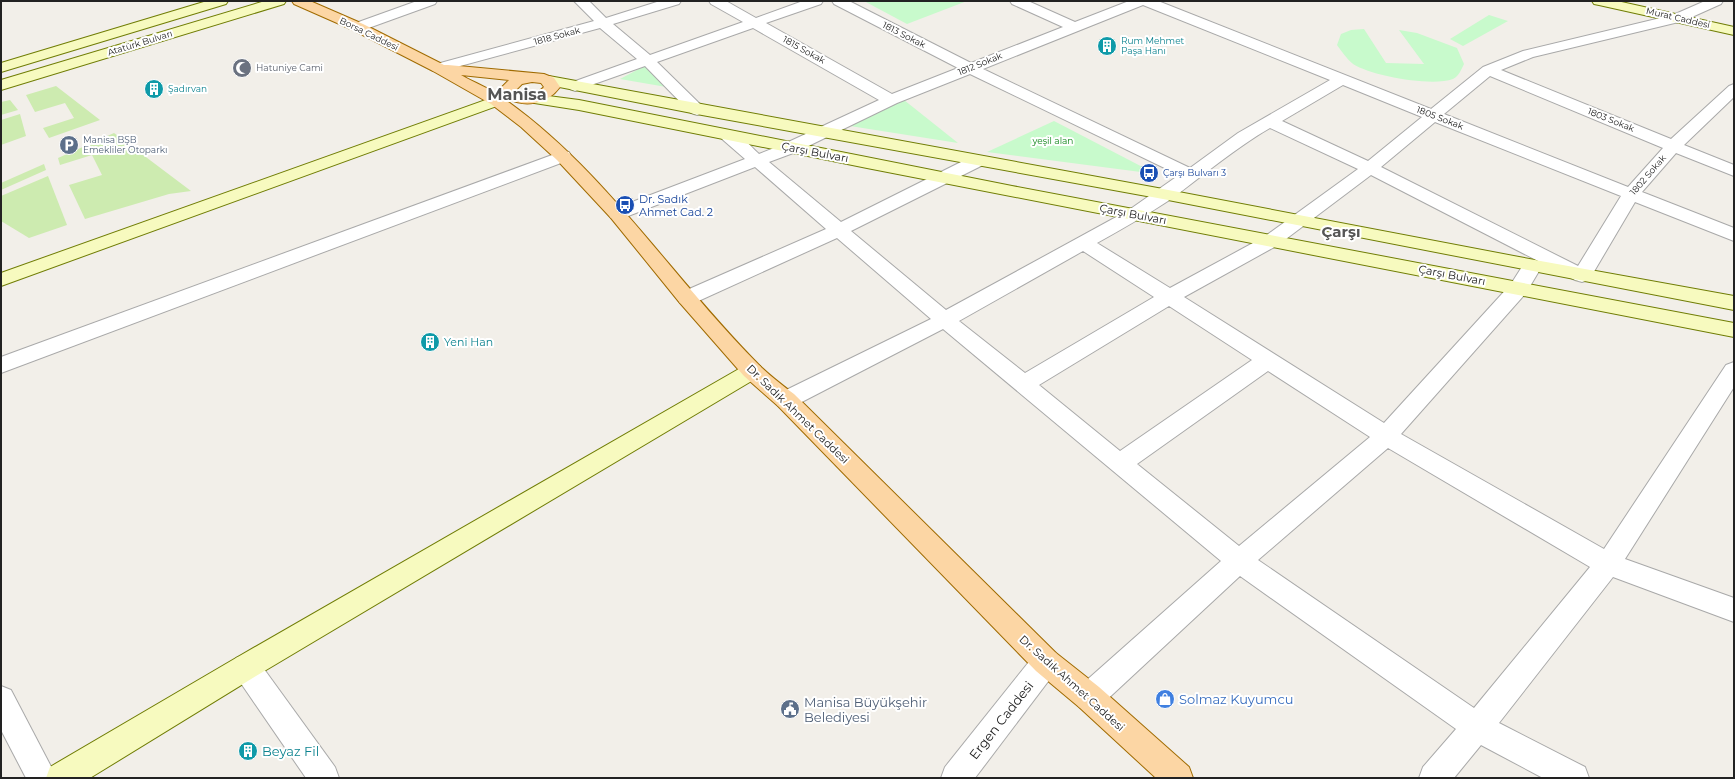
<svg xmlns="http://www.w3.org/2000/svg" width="1735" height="779" font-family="Montserrat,sans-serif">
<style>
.grass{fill:#cdebb0}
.park{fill:#c8facc}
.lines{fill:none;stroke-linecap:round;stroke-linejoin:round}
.street-casing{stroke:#a9a9a9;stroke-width:2}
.secondary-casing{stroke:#707d05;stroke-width:2}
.primary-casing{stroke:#a06b00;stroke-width:2}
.street{fill:#fff;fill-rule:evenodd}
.secondary{fill:#f7fabf;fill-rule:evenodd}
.primary{fill:#fcd6a4;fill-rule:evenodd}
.labels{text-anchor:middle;stroke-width:4;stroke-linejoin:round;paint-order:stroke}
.far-street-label{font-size:9px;fill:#222;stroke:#fff}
.far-culture-label{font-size:9px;fill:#0d838f;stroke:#fff;text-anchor:start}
.far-worship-label{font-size:9px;fill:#5b616d;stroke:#fff;text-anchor:start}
.far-service-label{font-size:9px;fill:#4e5e75;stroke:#fff;text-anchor:start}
.far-park-label{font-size:9px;fill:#0c8416;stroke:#fff}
.far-transit-label{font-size:9px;fill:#164399;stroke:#fff;text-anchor:start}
.street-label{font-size:11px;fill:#222;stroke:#fff}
.transit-label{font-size:11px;fill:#164399;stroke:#fff;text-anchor:start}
.culture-label{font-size:11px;fill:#0d838f;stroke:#fff;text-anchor:start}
.near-shop-label{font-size:13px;fill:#366cbe;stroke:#fff;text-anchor:start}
.near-service-label{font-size:13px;fill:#4e5e75;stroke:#fff;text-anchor:start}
.near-street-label{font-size:13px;fill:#222;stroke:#fff}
.near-culture-label{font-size:13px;fill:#0d838f;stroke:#fff;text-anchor:start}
.district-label{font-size:15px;font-weight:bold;fill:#555;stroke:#fff}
.far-town-label{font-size:16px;font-weight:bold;fill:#555;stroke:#fff}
</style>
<rect width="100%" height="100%" fill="#f2efe9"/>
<g class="grass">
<path d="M 56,86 L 100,120 L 49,138 L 43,128 L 74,118 L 65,103 L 35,112 L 26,95 Z"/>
<path d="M 10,100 L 18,110 L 1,115 L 1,102 Z"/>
<path d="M 20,114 L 26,136 L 1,145 L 1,120 Z"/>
<path d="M 114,133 L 191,191 L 169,194 L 85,219 L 69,185 L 102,175 L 92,155 L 60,165 L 58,158 Z"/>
<path d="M 44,164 L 46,170 L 1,190 L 1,183 Z"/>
<path d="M 48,176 L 67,225 L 29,238 L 1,221 L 1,196 Z"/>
</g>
<g class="park">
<path d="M 864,1 L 967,1 L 907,24 Z"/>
<path d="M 1489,15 L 1508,21 L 1463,46 L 1450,39 Z"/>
<path d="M 1364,29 L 1386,63 L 1424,64 L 1399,30 L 1417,33 L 1457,48 L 1464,64 C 1461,70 1459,76 1453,79 C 1432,87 1372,76 1353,64 C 1347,59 1342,52 1337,45 L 1341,34 L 1351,30 Z"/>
<path d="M 650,63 L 672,88 L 620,79 Z"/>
<path d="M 904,100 L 958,143 L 850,126 Z"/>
<path d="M 1054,121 L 1156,174 L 987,152 Z"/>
</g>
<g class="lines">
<defs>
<g id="street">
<path d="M 417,1 L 437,1 L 435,4 L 363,30 L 358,31 L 353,30 L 351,27 L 353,24 Z"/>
<path d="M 574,1 L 589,1 L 606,18 L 660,1 L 681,1 L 679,4 L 613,24 L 650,55 L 743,22 L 711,4 L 709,1 L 726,1 L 756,18 L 803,1 L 823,1 L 821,4 L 766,23 L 892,94 L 958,68 L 834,4 L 832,1 L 849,1 L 971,63 L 1063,27 L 1012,4 L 1010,1 L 1028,1 L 1075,22 L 1129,1 L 1158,1 L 1431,109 L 1483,67 L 1523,51 L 1673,15 L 1705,1 L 1723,1 L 1721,4 L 1683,21 L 1533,57 L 1501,70 L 1671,139 L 1729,86 L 1734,84 L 1734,97 L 1684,145 L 1734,165 L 1734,176 L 1676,153 L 1642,192 L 1734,228 L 1734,241 L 1635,202 L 1589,280 L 1582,282 L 1575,280 L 1371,175 L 1278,245 L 1184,297 L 1384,423 L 1511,284 L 1525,262 L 1532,260 L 1539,262 L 1542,266 L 1526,293 L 1401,434 L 1604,549 L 1726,365 L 1734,362 L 1734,387 L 1625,559 L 1734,598 L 1734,622 L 1613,577 L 1499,723 L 1585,767 L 1589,778 L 1543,778 L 1481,745 L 1454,778 L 1419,778 L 1423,767 L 1456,729 L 1240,576 L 1099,707 L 1089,711 L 1079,707 L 1075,697 L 1079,687 L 1221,561 L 943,329 L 794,406 L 786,408 L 778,406 L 775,400 L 778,394 L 931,319 L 837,238 L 694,303 L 687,305 L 680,303 L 677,298 L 680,293 L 826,229 L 755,167 L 623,218 L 617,219 L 611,218 L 608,214 L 611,210 L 745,159 L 722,139 L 720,136 L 722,133 C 737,129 749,145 759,154 L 784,144 L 879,100 L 753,28 L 657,62 L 703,107 L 705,110 L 703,113 L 697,115 L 691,113 L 645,66 L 580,89 L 575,91 L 570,89 L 567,86 L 570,83 L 637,59 L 600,28 L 438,72 L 433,71 L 431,68 L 433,65 L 594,21 ZM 1143,5 L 1330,80 L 1238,133 L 1190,168 L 983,69 ZM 970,74 L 1179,175 L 1129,210 L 946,310 L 851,231 L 983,165 L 985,161 L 983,157 L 977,156 L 971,157 L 841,222 L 769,162 L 796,152 L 897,103 ZM 1490,76 L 1663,148 L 1628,187 L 1444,114 ZM 1343,85 L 1422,117 L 1368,161 L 1282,121 ZM 1435,122 L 1621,196 L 1578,266 L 1381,167 ZM 1270,128 L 1358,169 L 1264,237 L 1170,288 L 1097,243 C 1122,229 1147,215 1171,199 C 1204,175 1235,148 1270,128 ZM 1083,251 L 1154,297 L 1025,373 L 959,321 ZM 1169,306 L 1252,360 L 1120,451 L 1039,385 ZM 1268,371 L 1370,437 L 1239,546 L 1137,464 ZM 1388,448 L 1590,567 L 1474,708 L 1258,560 Z"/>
<path d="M 563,151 L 569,152 L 571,156 L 569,160 L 1,373 L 1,357 Z"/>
<path d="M 1046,649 L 1056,653 L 1060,662 L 1056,671 L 975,778 L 941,778 L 945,767 L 1036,653 Z"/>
<path d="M 246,654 L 256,658 L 335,767 L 339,778 L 306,778 L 236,676 L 232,667 L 236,658 Z"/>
<path d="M 1,686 L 11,690 L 57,778 L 26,778 L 1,730 Z"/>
</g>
<g id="secondary">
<path d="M 207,1 L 228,1 L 226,4 L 1,72 L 1,63 Z"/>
<path d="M 265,1 L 286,1 L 284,4 L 1,90 L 1,80 Z"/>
<path d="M 1592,1 L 1617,1 L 1734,27 L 1734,35 L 1599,5 L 1594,4 Z"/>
<path d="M 549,76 L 1163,189 L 1519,257 L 1734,296 L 1734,310 L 1163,199 L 702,115 L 544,84 L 541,81 L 544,78 Z"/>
<path d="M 511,91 L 516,93 L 519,96 L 516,99 L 1,286 L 1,273 Z"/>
<path d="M 533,94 L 579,100 L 1012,186 L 1734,323 L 1734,337 L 867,168 L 579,110 L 528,102 L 525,99 L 528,96 Z"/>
<path d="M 752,363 L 760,366 L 763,371 L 760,376 L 256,676 L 90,778 L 46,778 L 50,767 L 236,658 L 744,366 Z"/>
</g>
<path id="primary" d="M 292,1 L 310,1 L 363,24 L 444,65 L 448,65 L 544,74 L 554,78 L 560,87 C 547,105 523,108 505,97 L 501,88 L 509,80 L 461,75 C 475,83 491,89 504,99 C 605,170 672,278 759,365 C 770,376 782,385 794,394 L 1056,653 L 1099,687 L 1189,767 L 1193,778 L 1156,778 L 1079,707 L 1036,671 L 778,406 L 744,376 L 680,303 L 611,218 L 557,160 L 521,127 L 491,104 L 433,71 L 353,30 L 294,4 ZM 532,82 L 541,83 L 544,87 C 537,94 527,97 517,92 L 517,89 L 522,84 Z"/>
</defs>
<use href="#street" class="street-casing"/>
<use href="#secondary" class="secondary-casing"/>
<use href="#primary" class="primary-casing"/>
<use href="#street" class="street"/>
<use href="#secondary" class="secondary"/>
<use href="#primary" class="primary"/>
</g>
<defs>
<symbol id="building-disc" viewBox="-11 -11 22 22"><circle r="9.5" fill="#0f9aa8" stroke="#fff"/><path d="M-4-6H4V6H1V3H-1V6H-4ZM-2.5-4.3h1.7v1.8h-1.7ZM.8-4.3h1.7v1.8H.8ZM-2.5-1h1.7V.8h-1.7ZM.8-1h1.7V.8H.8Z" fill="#fff"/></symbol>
<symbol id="mosque-disc" viewBox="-11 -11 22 22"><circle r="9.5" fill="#6b7280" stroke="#fff"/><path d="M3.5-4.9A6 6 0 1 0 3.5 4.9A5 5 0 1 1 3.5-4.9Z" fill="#fff"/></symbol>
<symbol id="parking-disc" viewBox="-11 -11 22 22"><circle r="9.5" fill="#5c6f8a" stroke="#fff"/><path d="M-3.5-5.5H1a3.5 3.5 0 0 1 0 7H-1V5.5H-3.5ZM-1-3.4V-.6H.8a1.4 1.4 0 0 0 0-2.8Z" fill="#fff"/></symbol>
<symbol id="bus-disc" viewBox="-11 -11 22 22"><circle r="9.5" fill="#1a4fb4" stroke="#fff"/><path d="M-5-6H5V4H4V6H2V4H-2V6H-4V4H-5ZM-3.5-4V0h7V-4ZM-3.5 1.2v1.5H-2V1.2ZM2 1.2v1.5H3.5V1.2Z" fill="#fff"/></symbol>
<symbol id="shop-disc" viewBox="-11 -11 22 22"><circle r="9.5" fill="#3f7fe0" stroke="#fff"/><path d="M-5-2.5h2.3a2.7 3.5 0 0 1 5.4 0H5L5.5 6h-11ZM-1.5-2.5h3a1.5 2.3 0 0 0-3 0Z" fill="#fff"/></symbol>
<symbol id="civic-disc" viewBox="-11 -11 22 22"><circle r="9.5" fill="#5c6f8a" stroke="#fff"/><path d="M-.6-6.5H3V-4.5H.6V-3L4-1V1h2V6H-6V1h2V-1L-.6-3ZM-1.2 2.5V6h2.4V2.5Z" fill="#fff"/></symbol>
</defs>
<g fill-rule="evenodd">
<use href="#building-disc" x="1096" y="35" width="22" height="22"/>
<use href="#mosque-disc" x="231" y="57" width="22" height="22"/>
<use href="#building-disc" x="143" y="78" width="22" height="22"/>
<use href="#parking-disc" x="58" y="134" width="22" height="22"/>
<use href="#bus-disc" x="1138" y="162" width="22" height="22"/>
<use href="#bus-disc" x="614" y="194" width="22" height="22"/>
<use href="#building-disc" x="419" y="331" width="22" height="22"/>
<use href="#shop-disc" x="1154" y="688" width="22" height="22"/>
<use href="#civic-disc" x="779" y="698" width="22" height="22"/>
<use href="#building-disc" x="237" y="740" width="22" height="22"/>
</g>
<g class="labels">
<g class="far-street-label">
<text transform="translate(1678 18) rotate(13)" y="3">Murat Caddesi</text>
<text transform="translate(369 34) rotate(26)" y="3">Borsa Caddesi</text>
<text transform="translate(904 35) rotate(27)" y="3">1813 Sokak</text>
<text transform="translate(557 36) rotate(-15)" y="3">1818 Sokak</text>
<text transform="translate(140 43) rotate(-17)" y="3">Atatürk Bulvarı</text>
<text transform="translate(804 50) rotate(29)" y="3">1815 Sokak</text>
<text transform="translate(980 64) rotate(-22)" y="3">1812 Sokak</text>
<text transform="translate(1440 118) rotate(21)" y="3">1805 Sokak</text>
<text transform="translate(1611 120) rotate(22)" y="3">1803 Sokak</text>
<text transform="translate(1648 175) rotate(-49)" y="3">1802 Sokak</text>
</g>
<g class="far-culture-label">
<text x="1121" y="44">Rum Mehmet<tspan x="1121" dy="10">Paşa Hanı</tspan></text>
<text x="168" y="92">Şadırvan</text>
</g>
<g class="far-worship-label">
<text x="256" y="71">Hatuniye Cami</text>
</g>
<g class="far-service-label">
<text x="83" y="143">Manisa BŞB<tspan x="83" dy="10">Emekliler Otoparkı</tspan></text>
</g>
<g class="far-park-label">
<text x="1053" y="144">yeşil alan</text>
</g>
<g class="far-transit-label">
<text x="1163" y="176">Çarşı Bulvarı 3</text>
</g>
<g class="street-label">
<text transform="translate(815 152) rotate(11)" y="4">Çarşı Bulvarı</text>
<text transform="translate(1133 214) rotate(11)" y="4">Çarşı Bulvarı</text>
<text transform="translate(1452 275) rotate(11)" y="4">Çarşı Bulvarı</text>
<text transform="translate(798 414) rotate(44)" y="4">Dr. Sadık Ahmet Caddesi</text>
<text transform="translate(1072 683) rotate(42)" y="4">Dr. Sadık Ahmet Caddesi</text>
</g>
<g class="transit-label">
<text x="639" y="203">Dr. Sadık<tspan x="639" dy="13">Ahmet Cad. 2</tspan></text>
</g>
<g class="culture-label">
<text x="444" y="346">Yeni Han</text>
</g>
<g class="near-shop-label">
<text x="1179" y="704">Solmaz Kuyumcu</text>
</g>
<g class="near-service-label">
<text x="804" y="707">Manisa Büyükşehir<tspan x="804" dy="15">Belediyesi</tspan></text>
</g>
<g class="near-street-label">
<text transform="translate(1001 720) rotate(-52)" y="5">Ergen Caddesi</text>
</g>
<g class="near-culture-label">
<text x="262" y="756">Beyaz Fil</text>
</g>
<g class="district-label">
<text x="1341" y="237">Çarşı</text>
</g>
<g class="far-town-label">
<text x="517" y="100">Manisa</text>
</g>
</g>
<rect width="1735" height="779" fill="none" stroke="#222222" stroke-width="4"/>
</svg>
